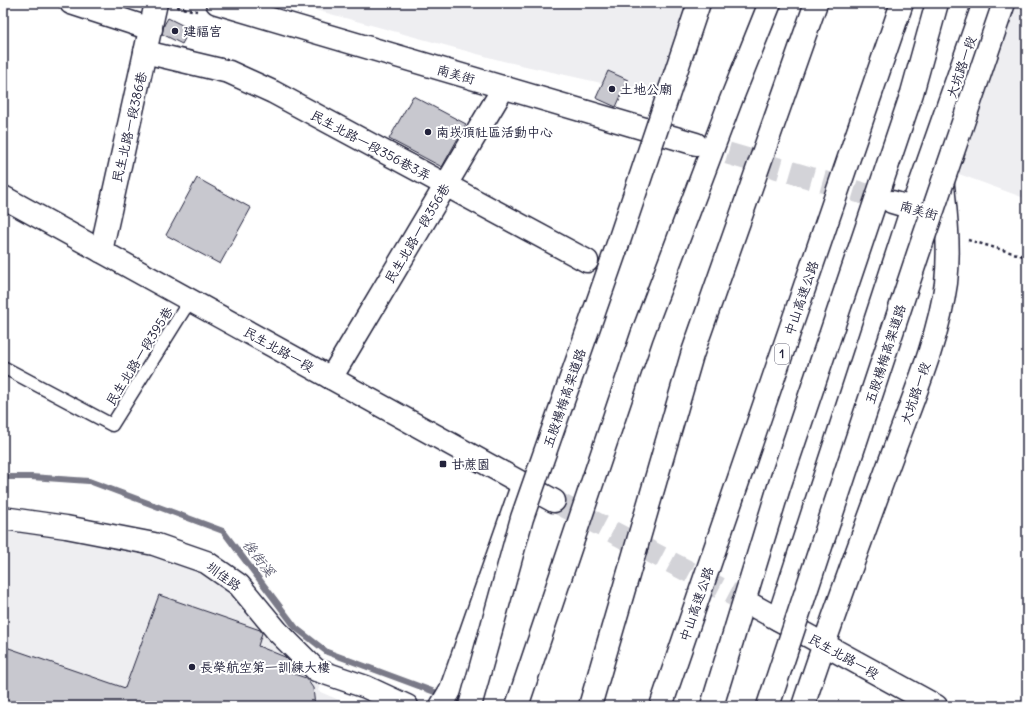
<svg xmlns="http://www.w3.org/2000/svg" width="1030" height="709" font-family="Delius,'LXGW WenKai TC',sans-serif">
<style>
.built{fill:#eeeef1}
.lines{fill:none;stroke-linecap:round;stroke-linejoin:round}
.stream{stroke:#7a7a88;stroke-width:6}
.building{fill:#c8c8cf;stroke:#22223b}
.street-tunnel{stroke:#d3d3d8;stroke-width:22;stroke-dasharray:22 11;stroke-linecap:butt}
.lane-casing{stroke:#22223b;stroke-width:15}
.street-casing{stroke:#22223b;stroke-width:25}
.highway-casing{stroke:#22223b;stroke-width:25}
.path{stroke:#22223b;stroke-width:2.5;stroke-dasharray:3 3;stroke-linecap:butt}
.lane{stroke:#fff;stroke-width:12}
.street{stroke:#fff;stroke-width:22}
.highway{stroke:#fff;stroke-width:22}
.highway-bridge-casing{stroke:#22223b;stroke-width:25;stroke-linecap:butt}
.highway-bridge{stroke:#fff;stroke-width:22}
.poi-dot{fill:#22223b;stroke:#fff;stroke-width:1.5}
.labels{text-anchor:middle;stroke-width:4;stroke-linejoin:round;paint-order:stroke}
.shield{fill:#fff;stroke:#646476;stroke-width:1}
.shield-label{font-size:12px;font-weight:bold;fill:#22223b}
.poi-label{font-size:13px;fill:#22223b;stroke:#fff;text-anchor:start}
.street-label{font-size:13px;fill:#22223b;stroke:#fff}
.water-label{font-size:14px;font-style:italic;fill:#5c5c6f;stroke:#fff}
</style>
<rect width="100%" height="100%" fill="#fff"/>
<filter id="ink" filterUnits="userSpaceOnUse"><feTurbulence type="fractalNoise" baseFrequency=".025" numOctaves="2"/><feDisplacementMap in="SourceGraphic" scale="8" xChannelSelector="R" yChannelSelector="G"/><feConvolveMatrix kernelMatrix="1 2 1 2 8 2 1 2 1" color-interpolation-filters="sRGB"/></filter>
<g filter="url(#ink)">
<g class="built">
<path d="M 290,3 L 688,3 L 655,95 L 503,61 Z"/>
<path d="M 1011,3 L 1027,3 L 1027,199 L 948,170 Z"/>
<path d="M 7,519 L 205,563 L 299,657 L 320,684 L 318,691 L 353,706 L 3,706 L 3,528 Z"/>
</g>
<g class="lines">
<path class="stream" d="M 3,477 L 31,477 L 89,481 L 223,531 L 296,628 L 327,652 L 467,704"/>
</g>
<g class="building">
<path d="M 168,18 L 190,29 L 182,44 L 162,34 L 164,25 Z"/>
<path d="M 608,71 L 628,80 L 616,107 L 596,98 Z"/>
<path d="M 413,96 L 466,124 L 442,167 L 389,139 Z"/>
<path d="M 197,178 L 251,208 L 220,264 L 166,235 Z"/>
<path d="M 159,595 L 260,630 L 262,633 L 258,646 L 285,657 L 294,666 L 291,673 L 306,678 L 313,688 L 315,706 L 3,706 L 3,646 L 125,688 Z"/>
</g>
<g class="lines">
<g class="street-tunnel">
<path d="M 696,144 L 892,202"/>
<path d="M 554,501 L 752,605"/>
</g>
<defs>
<path id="lane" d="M 3,367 L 112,425 L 190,300"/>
<g id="street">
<path d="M 71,3 L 151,29"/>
<path d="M 217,3 L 696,144"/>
<path d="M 145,52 L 229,72 L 273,92 L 587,261"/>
<path d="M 3,197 L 554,501"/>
<path d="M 892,202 L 926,212"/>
<path d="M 101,251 L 156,3"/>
<path d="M 331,378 L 504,87"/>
<path d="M 3,518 L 66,527 L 154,544 L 206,562 L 239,585 L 277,631 L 316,670 L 366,687 L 407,706"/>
<path d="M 752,605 L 936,706"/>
<path d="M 778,619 L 912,208 L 984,3"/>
<path d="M 441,706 L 451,689 L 521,489"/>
<path d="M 803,706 C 831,621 862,537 893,453 C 913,398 938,341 946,283 C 950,248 946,212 942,177"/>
</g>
<g id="highway">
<path d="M 517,706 L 642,335 L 731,100 L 770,3"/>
<path d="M 590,706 L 692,355 L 816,3"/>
<path d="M 661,706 L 902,3"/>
<path d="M 712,706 L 779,487 L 912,93 L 937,3"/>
</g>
</defs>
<use href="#lane" class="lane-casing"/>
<use href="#street" class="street-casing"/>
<use href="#highway" class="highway-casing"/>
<g class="path">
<path d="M 177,7 L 197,11"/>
<path d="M 968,240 L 1027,257"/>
</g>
<use href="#lane" class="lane"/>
<use href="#street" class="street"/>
<use href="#highway" class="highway"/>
<defs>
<g id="highway-bridge">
<path d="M 470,706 L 522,518 L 620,238 L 699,3"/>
<path d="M 768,706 L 918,254 L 1004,3"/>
</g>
</defs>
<use href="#highway-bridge" class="highway-bridge-casing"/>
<use href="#highway-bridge" class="highway-bridge"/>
</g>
</g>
<g class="poi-dot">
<circle cx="175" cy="31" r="4"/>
<circle cx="612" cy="89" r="4"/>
<circle cx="428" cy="132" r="4"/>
<rect x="439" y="460" width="8" height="8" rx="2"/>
<circle cx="192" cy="667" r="4"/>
</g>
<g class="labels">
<rect class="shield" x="775" y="344" width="14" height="20" rx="3"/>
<g class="shield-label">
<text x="782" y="358">1</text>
</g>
<g class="poi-label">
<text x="183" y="36">建福宮</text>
<text x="620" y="94">土地公廟</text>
<text x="436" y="137">南崁頂社區活動中心</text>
<text x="451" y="469">甘蔗園</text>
<text x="200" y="672">長榮航空第一訓練大樓</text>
</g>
<g class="street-label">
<text transform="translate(961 67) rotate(-71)" y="5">大坑路一段</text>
<text transform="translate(456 74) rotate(16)" y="5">南美街</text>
<text transform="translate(129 127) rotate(-77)" y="5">民生北路一段386巷</text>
<text transform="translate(371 145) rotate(28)" y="5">民生北路一段356巷3弄</text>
<text transform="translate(919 210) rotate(16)" y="5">南美街</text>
<text transform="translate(417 233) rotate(-59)" y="5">民生北路一段356巷</text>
<text transform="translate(801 298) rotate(-71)" y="5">中山高速公路</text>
<text transform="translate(279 349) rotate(29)" y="5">民生北路一段</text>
<text transform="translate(885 354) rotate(-72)" y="5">五股楊梅高架道路</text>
<text transform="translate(139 356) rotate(-58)" y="5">民生北路一段395巷</text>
<text transform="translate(915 393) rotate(-71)" y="5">大坑路一段</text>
<text transform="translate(564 398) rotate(-71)" y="5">五股楊梅高架道路</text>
<text transform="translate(224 576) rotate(36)" y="5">圳佳路</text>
<text transform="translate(696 604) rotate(-71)" y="5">中山高速公路</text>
<text transform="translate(844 656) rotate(29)" y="5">民生北路一段</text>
</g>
<g class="water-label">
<text transform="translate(259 558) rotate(53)" y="5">後街溪</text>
</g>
</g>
<rect width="1030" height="709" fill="none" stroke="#fff" stroke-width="16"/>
<rect x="8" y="8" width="1014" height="693" fill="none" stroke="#22223b" stroke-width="1.5" filter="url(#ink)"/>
</svg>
